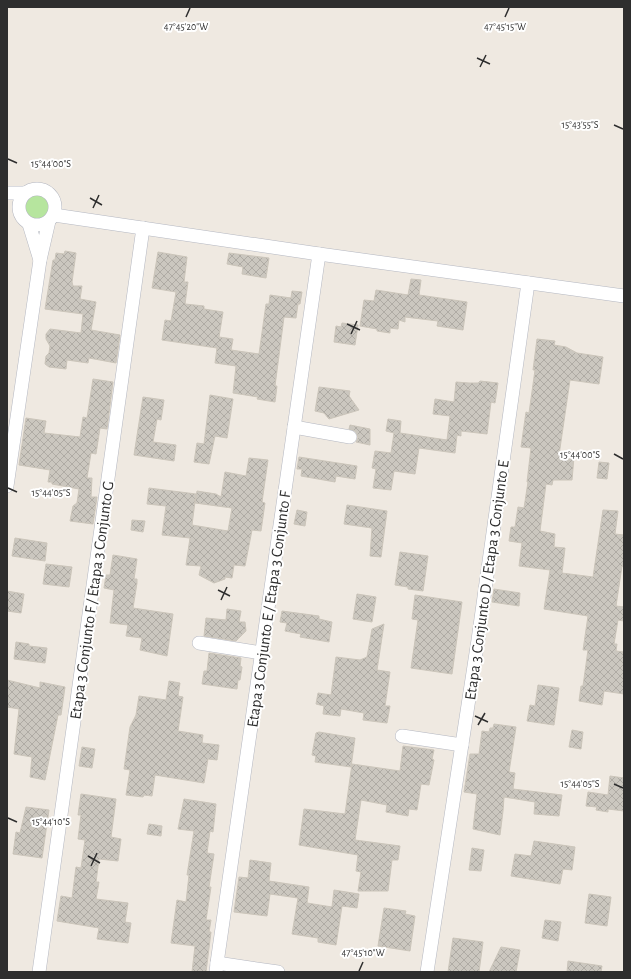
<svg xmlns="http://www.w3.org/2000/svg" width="631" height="979" font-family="'Alegreya Sans',sans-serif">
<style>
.grass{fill:#b6e59e}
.building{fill:url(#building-cross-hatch);stroke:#cbc5ba}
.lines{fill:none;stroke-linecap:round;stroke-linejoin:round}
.minor-casing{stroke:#b4b7c1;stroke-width:14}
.minor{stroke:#fff;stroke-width:13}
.ticks{fill:none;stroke:#2e2e2e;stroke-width:1.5}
.labels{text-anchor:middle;stroke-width:4;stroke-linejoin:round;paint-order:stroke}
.street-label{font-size:16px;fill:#2e2e2e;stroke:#fff}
.ticks-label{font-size:10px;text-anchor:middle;fill:#2e2e2e;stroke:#fff;stroke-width:4;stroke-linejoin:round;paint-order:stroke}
</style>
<defs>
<pattern id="building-cross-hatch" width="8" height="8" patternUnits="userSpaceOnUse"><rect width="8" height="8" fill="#cbc7bf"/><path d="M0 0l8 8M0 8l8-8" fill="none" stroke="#afaba4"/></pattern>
</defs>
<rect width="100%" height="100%" fill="#efe9e1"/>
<circle class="grass" cx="35" cy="206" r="14"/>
<g class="building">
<path d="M 65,251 L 76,253 L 72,282 L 73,286 L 82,286 L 80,299 L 96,302 L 91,330 L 120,335 L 116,363 L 89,358 L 88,363 L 67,360 L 66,369 L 49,367 L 45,364 L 46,356 L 49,353 L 50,346 L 46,339 L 46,334 L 50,329 L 81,333 L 83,314 L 45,309 L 53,260 L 55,260 L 56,253 L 64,254 Z"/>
<path d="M 158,252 L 187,257 L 184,282 L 188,282 L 185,304 L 204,306 L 204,309 L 223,312 L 219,337 L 233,339 L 231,350 L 259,354 L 266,304 L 269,304 L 270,295 L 291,298 L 292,291 L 302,292 L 300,304 L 298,304 L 296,318 L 284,317 L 275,386 L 277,386 L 275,402 L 257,399 L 258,397 L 233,393 L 236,366 L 215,363 L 217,348 L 162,340 L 165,320 L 171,321 L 176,292 L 152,288 Z"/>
<path d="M 229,253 L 269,258 L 266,278 L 242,274 L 243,267 L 227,264 Z"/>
<path d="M 411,279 L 421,280 L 419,295 L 467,302 L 463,330 L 437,326 L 438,321 L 405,317 L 405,322 L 399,320 L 398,329 L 390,328 L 390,333 L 377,331 L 377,329 L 360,326 L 364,300 L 374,301 L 376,290 L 408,295 Z"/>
<path d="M 342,323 L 358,325 L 355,345 L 334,342 L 336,326 L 341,327 Z"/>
<path d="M 537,339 L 555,341 L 554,345 L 566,347 L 577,353 L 603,357 L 599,384 L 570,380 L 559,455 L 574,457 L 572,480 L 553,480 L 552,485 L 546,484 L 540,531 L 555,534 L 554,547 L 565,548 L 562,573 L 593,577 L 603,510 L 618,511 L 615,534 L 624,535 L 624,567 L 622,566 L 616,606 L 624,607 L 624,621 L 618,620 L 614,644 L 617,644 L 616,651 L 624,652 L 624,694 L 604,691 L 602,705 L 579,701 L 581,686 L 583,686 L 588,650 L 583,650 L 588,616 L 544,609 L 550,570 L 519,566 L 522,543 L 509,541 L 511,527 L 515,527 L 518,507 L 524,508 L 528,482 L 527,482 L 531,448 L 521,447 L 526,412 L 529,413 L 535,370 L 533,370 Z"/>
<path d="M 93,379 L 113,382 L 107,429 L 100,428 L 96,454 L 91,453 L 87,478 L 92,478 L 91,497 L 97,497 L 93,524 L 70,521 L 73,506 L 77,503 L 79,489 L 52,484 L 52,482 L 48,482 L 50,470 L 19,465 L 26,418 L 46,421 L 44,433 L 80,437 L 83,417 L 87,418 Z"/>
<path d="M 480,381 L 498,383 L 495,403 L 491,402 L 487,434 L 461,431 L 461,436 L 457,435 L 455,453 L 419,448 L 415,474 L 394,471 L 391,490 L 373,488 L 376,469 L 372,468 L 375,451 L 391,453 L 394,433 L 386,431 L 388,419 L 401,421 L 400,433 L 447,440 L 450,416 L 433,414 L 435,399 L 454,402 L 456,382 L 469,383 L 478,383 Z"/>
<path d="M 319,387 L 350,391 L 349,396 L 359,410 L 329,419 L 324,413 L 315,411 Z"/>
<path d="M 210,395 L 233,399 L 227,438 L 215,436 L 209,464 L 194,462 L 197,443 L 204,444 Z"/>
<path d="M 143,397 L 164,400 L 161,420 L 157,419 L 153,442 L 176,445 L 174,461 L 134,455 Z"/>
<path d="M 350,425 L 370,429 L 370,445 L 356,442 L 358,438 L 357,434 L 355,431 L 349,429 Z"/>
<path d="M 299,457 L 357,466 L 355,479 L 336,476 L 335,482 L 301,476 L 302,469 L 297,469 Z"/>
<path d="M 249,458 L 268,460 L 262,502 L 265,503 L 261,531 L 252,530 L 245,566 L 234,565 L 232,578 L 225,577 L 225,579 L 214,583 L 199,575 L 201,566 L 186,565 L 190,538 L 162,535 L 166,506 L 147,504 L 149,488 L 196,494 L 192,525 L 228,531 L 232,508 L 195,503 L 197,491 L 216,494 L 221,497 L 225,472 L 246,476 Z"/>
<path d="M 599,462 L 609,463 L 607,479 L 597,478 Z"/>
<path d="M 347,505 L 387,511 L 381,557 L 370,556 L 372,528 L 344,524 Z"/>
<path d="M 297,510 L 307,512 L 305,526 L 294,524 Z"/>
<path d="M 132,520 L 145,521 L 143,532 L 131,530 Z"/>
<path d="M 15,538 L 47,543 L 45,561 L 12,556 Z"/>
<path d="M 400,552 L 428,556 L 423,591 L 408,589 L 408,587 L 395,585 Z"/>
<path d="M 113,555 L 137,559 L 134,579 L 137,579 L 137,583 L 133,608 L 173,614 L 167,656 L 140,650 L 142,638 L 126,636 L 128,625 L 110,623 L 114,590 L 104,588 L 106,575 L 110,575 Z"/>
<path d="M 46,564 L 72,567 L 69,587 L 43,584 Z"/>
<path d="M 494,589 L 520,593 L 519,606 L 492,602 Z"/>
<path d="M 7,591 L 24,594 L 21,613 L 7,611 Z"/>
<path d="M 357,594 L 376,597 L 372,622 L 353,619 Z"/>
<path d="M 415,595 L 462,602 L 452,674 L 411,668 L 418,620 L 412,619 Z"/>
<path d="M 227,609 L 241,611 L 239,622 L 245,622 L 246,631 L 236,641 L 204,636 L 206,618 L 226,620 Z"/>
<path d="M 282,611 L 319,616 L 319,619 L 332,622 L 329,642 L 300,637 L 301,634 L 285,631 L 287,623 L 280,622 Z"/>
<path d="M 384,624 L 377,670 L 390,672 L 385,706 L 390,706 L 387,723 L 363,720 L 364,713 L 341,709 L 340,716 L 323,714 L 324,706 L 316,704 L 318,693 L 331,695 L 336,657 L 360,660 L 367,657 L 372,629 Z"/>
<path d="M 16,642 L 29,644 L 29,646 L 47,648 L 45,663 L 14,659 Z"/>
<path d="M 209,653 L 241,658 L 240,666 L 242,667 L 240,680 L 238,680 L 237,689 L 202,684 L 204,671 L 207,671 Z"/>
<path d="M 7,680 L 40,688 L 40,682 L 65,687 L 61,715 L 58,715 L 45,780 L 30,777 L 32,757 L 14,754 L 19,709 L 7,707 Z"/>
<path d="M 169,681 L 180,683 L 178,696 L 183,697 L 178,731 L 203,735 L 202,743 L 219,745 L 217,760 L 208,759 L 204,783 L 155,775 L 152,796 L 144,795 L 143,797 L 126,795 L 130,770 L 124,769 L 130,727 L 136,715 L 139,696 L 166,700 Z"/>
<path d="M 538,685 L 559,688 L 554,725 L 527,721 L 530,705 L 535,706 Z"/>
<path d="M 494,724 L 516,727 L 509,772 L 515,773 L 513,789 L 562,795 L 559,816 L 534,814 L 535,802 L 504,797 L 503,811 L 500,835 L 473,829 L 477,794 L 464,792 L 470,754 L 479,754 L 482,731 L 489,732 L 490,728 L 493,728 Z"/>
<path d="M 572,730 L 583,732 L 581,749 L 569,747 Z"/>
<path d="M 319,732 L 355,738 L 351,767 L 315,762 L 316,756 L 312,755 L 313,749 L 316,733 Z"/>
<path d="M 403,746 L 434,750 L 432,759 L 434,760 L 429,785 L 421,784 L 417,810 L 409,809 L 408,816 L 386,812 L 387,805 L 361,800 L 355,840 L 400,846 L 398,860 L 392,860 L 388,891 L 358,891 L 361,872 L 356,871 L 358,855 L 299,845 L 304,809 L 345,814 L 352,764 L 400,771 Z"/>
<path d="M 82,747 L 95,749 L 92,768 L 79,766 Z"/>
<path d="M 610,776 L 624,778 L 624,811 L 608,809 L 608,812 L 596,810 L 597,807 L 586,806 L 588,792 L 608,795 Z"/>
<path d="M 81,794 L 116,799 L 111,837 L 121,839 L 118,861 L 99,859 L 96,882 L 99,882 L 96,899 L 128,903 L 125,922 L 131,923 L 128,943 L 97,939 L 99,928 L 57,921 L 61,896 L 72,898 L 76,867 L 81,868 L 85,840 L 78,839 L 81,815 L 78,815 Z"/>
<path d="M 184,799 L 216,804 L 213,832 L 210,831 L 207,853 L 214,854 L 209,887 L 211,887 L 206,920 L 211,920 L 209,932 L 211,932 L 206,972 L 192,972 L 195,946 L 171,943 L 177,900 L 186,902 L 189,875 L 187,875 L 194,831 L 178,829 Z"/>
<path d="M 26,807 L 49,810 L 42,858 L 13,854 L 16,832 L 20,833 Z"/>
<path d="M 149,824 L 162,826 L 161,836 L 147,834 Z"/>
<path d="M 534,841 L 575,847 L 572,870 L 563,869 L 560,884 L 511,876 L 515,854 L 531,856 Z"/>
<path d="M 472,848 L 484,850 L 481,871 L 469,870 Z"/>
<path d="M 250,860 L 271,863 L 269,881 L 309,887 L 307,903 L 332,907 L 334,890 L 359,894 L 357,908 L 342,906 L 336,945 L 318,942 L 318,938 L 292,934 L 298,898 L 270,894 L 267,916 L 234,912 L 239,877 L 248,878 Z"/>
<path d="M 589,894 L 611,897 L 607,926 L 585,923 Z"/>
<path d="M 384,908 L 406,911 L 405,914 L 415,916 L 410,951 L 378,946 Z"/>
<path d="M 545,920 L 561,922 L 558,941 L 542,938 Z"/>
<path d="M 453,938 L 483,942 L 479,972 L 448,972 Z"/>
<path d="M 501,947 L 520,950 L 516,972 L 489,972 Z"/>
<path d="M 568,961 L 602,966 L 601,972 L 567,972 Z"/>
</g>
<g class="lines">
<defs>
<g id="minor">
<circle cx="37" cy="207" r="18"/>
<path d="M 7,193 L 24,193"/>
<path d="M 54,215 L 319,254 L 624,296"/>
<path d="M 29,224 L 40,260"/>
<path d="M 294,427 L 350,437"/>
<path d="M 7,486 L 40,260 L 49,221"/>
<path d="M 199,643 L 262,653"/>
<path d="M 402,736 L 462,745"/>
<path d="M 217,963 L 319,254"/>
<path d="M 39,972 L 143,228"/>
<path d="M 216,972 L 217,963 L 278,972"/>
<path d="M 427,972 L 478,640 L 528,283"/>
</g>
</defs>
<use href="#minor" class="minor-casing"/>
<use href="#minor" class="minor"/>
</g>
<path class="ticks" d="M 186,17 L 190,8M 505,17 L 509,8M 477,58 L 490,64M 480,67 L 486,55M 614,125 L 623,129M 8,159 L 17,163M 90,198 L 102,205M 93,208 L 99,195M 347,324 L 360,330M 351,334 L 357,321M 614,454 L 623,459M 8,488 L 17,492M 218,590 L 230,596M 221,600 L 227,587M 475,716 L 488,722M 478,725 L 485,713M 614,784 L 623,788M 8,818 L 17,822M 88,856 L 100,863M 91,866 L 97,853M 359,971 L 363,962"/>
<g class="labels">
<g class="street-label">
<text transform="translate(486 580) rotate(-82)" y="6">Etapa 3 Conjunto D / Etapa 3 Conjunto E</text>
<text transform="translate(91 600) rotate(-82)" y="6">Etapa 3 Conjunto F / Etapa 3 Conjunto G</text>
<text transform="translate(268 609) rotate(-82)" y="6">Etapa 3 Conjunto E / Etapa 3 Conjunto F</text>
</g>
</g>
<g class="ticks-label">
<text x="186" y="30">47°45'20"W</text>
<text x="505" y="30">47°45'15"W</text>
<text x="580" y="128">15°43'55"S</text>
<text x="51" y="167">15°44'00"S</text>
<text x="580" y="458">15°44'00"S</text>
<text x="51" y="496">15°44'05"S</text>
<text x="580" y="787">15°44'05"S</text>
<text x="51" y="825">15°44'10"S</text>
<text x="363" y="956">47°45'10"W</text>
</g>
<rect width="631" height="979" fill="none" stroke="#2e2e2e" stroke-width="16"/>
</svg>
